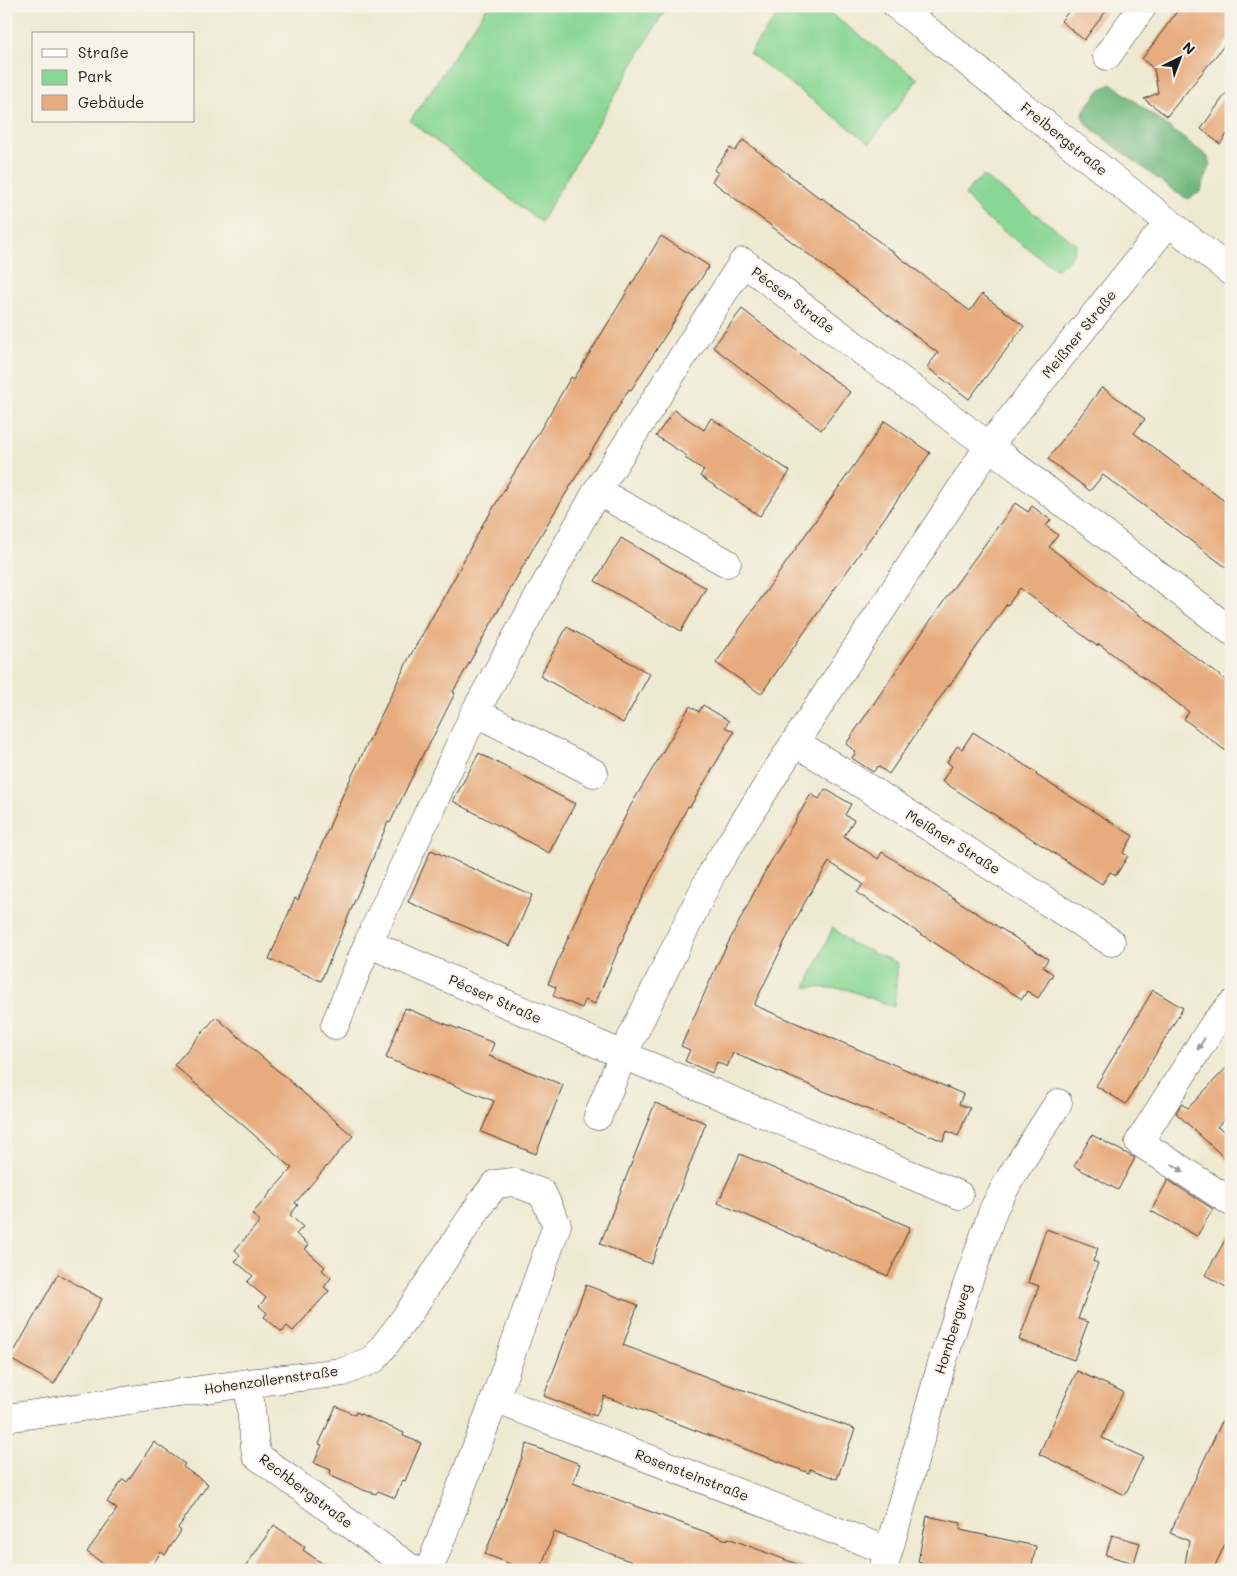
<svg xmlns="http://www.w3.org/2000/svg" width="1237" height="1576" font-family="Mali,sans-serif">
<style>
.green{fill:#89d795;stroke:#527a58}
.forest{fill:#6eb87e;stroke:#456a4d}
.building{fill:#e7ab7d}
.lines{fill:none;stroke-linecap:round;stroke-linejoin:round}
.minor-casing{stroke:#3c3b37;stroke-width:29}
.minor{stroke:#fff;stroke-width:28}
.oneway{fill:#999}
.labels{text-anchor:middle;stroke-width:4;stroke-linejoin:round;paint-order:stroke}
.street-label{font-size:14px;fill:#1c1c1c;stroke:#f7f3e8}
</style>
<rect width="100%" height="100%" fill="#f7f3e8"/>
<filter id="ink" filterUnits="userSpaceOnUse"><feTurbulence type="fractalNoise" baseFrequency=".02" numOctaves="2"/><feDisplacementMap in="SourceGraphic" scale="10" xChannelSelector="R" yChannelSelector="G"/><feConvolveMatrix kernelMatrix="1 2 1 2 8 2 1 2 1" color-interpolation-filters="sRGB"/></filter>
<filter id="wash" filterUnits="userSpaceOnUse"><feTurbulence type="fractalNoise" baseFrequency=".0096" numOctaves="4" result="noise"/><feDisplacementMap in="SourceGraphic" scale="20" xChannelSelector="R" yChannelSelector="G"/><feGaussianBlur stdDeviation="1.12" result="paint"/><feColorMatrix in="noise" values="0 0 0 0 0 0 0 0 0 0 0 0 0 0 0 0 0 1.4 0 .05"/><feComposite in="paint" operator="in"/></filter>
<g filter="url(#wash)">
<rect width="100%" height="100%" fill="#eeead2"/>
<g class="green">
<path d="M 488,6 L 667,6 L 541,222 L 410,121 Z"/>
<path d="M 784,6 L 820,6 L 918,79 L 870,143 L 749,53 Z"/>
<path d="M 983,176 L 1076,244 C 1074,257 1067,263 1056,269 L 984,217 L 965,195 L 972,185 Z"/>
<path d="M 833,927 L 850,943 L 898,963 L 894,1007 L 846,989 L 806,987 Z"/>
</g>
<path class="forest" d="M 1112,84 L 1207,156 L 1211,164 L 1200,192 L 1188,199 L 1174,191 L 1093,130 L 1083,119 L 1084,110 L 1101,89 Z"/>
<g id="blocks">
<g class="building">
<path d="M 1073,6 L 1110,6 L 1084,40 L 1061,21 Z"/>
<path d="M 1181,6 L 1231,6 L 1231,37 L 1167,116 L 1144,99 L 1158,93 L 1154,69 L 1142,59 Z"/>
<path d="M 1231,86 L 1231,129 L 1220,144 L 1201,129 Z"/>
<path d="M 743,140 L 821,199 L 822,198 L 970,311 L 982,294 L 1024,326 L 969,399 L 927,367 L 938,353 L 712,181 L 718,173 L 714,170 L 730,148 L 735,151 Z"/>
<path d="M 661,236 L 709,266 L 631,390 L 629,389 L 536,543 L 453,692 L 455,693 L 426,751 L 425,750 L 390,823 L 388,822 L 321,981 L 269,959 L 295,898 L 298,900 L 344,792 L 409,658 L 456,575 L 485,520 L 486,520 L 539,432 L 571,377 L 574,379 Z"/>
<path d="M 742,309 L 850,392 L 821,430 L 713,347 Z"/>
<path d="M 1102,387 L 1145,419 L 1134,433 L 1231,506 L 1231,571 L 1103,475 L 1090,491 L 1048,459 Z"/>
<path d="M 674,410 L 704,430 L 711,418 L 790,471 L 760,516 L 700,476 L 704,470 L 685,458 L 687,456 L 656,436 Z"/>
<path d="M 885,421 L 930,453 L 761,694 L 716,663 Z"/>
<path d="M 1015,503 L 1028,512 L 1032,506 L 1051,520 L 1046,526 L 1058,535 L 1049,547 L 1231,684 L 1231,755 L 1184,719 L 1189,712 L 1099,644 L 1097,646 L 1020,588 L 1008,605 L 1007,604 L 949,686 L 948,686 L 889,774 L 878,766 L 873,772 L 852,758 L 856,752 L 846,744 L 948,595 Z"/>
<path d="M 621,538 L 706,588 L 681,631 L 595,581 Z"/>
<path d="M 567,627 L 650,674 L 623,723 L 540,676 Z"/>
<path d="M 703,705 L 729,721 L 725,727 L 734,732 L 690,807 L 688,806 L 634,913 L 595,1004 L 585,1000 L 582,1008 L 553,996 L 556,987 L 548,984 L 590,887 L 631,805 L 690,706 L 699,712 Z"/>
<path d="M 973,732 L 1037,773 L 1036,775 L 1133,836 L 1123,853 L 1128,856 L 1116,875 L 1110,872 L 1102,884 L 942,781 L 952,766 L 947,762 L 957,746 L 962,749 Z"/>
<path d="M 479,753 L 575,804 L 549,853 L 453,801 Z"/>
<path d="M 825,789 L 851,804 L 845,815 L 854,820 L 844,836 L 878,859 L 882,852 L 1048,959 L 1043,967 L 1053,974 L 1038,998 L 1027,991 L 1022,999 L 857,893 L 863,884 L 829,862 L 806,900 L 785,941 L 754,1005 L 963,1094 L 959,1104 L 970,1108 L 958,1136 L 947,1131 L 943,1141 L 733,1053 L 727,1067 L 717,1062 L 712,1073 L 685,1061 L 690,1050 L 681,1046 L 718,963 L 764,873 L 811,794 L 819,799 Z"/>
<path d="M 431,850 L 532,895 L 510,946 L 408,902 Z"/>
<path d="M 1153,990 L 1183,1008 L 1126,1104 L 1096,1086 Z"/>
<path d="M 405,1008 L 494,1043 L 489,1056 L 563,1085 L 536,1154 L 481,1132 L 494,1101 L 386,1058 Z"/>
<path d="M 216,1017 L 353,1136 L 295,1203 L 298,1205 L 290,1215 L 303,1227 L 296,1234 L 309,1245 L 305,1249 L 325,1267 L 322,1270 L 331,1278 L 324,1287 L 329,1291 L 293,1331 L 287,1326 L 282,1332 L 264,1317 L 267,1313 L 259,1306 L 266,1298 L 247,1282 L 253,1276 L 235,1261 L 240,1255 L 235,1250 L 260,1221 L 252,1214 L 292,1168 L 174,1065 Z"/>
<path d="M 1231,1063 L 1231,1112 L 1217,1127 L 1231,1135 L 1231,1164 L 1176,1113 L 1181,1104 L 1188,1108 Z"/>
<path d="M 655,1103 L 706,1123 L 651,1264 L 600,1244 Z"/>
<path d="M 1092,1135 L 1135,1158 L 1118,1190 L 1074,1166 Z"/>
<path d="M 740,1154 L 910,1227 L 888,1276 L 718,1203 Z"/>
<path d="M 1168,1180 L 1213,1209 L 1197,1236 L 1151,1211 Z"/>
<path d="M 1046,1229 L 1098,1248 L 1093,1261 L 1098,1263 L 1078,1319 L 1088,1322 L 1074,1360 L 1019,1340 L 1039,1286 L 1028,1282 Z"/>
<path d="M 1231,1230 L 1231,1290 L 1205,1275 Z"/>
<path d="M 58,1274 L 102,1299 L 54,1384 L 10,1359 Z"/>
<path d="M 586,1285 L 638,1305 L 623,1345 L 712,1379 L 855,1429 L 837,1479 L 810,1469 L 809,1473 L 604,1396 L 596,1416 L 544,1396 Z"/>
<path d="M 1077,1371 L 1123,1392 L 1102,1438 L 1143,1457 L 1125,1495 L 1039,1454 Z"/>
<path d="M 1231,1402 L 1231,1531 L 1213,1570 L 1184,1570 L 1189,1541 L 1170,1533 Z"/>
<path d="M 336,1406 L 355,1415 L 356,1412 L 404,1433 L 403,1436 L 421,1443 L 405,1481 L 402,1480 L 395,1498 L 378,1491 L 376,1494 L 363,1490 L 329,1475 L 331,1470 L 314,1463 L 322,1445 L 319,1444 Z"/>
<path d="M 154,1442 L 185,1464 L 183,1467 L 208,1484 L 178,1528 L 181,1531 L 165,1555 L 161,1552 L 149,1570 L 112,1570 L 87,1552 L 117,1509 L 107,1502 L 123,1479 L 127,1482 Z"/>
<path d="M 527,1444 L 580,1464 L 573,1483 L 727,1540 L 728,1538 L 807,1568 L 807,1570 L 653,1570 L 554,1532 L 540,1570 L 526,1570 L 485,1554 Z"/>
<path d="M 927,1516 L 961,1523 L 960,1530 L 1036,1546 L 1031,1570 L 944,1570 L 945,1567 L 918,1562 Z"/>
<path d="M 274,1525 L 305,1547 L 303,1550 L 332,1570 L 243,1570 Z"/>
<path d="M 1112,1535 L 1140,1543 L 1134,1563 L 1106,1555 Z"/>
</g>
</g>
</g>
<g filter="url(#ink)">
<use href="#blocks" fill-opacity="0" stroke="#3c3b37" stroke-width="1"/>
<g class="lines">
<defs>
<g id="minor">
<path d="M 897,6 L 1231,272"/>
<path d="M 1107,56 L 1143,6"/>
<path d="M 597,491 L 727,563"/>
<path d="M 475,712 L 594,773"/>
<path d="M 795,742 L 1111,942"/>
<path d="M 368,943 L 623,1055 L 959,1195"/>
<path d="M 1231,1005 L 1214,1024 L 1139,1142 L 1231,1202"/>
<path d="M 335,1025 L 368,943 L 475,712 L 597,491 L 743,262 L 989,446 L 1231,631"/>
<path d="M 598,1116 L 623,1055 L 713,871 L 795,742 L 989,446 L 1169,222"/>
<path d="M 248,1383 L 256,1455 L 413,1570"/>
<path d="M 495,1399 L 888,1551"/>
<path d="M 6,1418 L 248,1383 L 343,1372 L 374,1359 L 406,1317 L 483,1200 L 496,1184 L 513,1182 L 542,1193 L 557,1225 L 495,1399 L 429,1570"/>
<path d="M 883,1570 L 942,1363 L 967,1285 L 994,1208 L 1012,1175 L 1058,1103"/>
</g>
</defs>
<use href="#minor" class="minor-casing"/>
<use href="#minor" class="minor"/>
</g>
<defs><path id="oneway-solid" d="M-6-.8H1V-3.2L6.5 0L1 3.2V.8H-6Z" transform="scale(1.25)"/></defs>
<g class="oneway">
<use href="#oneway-solid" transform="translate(1201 1044) rotate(122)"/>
<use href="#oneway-solid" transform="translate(1178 1168) rotate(33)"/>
</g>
</g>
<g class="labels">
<g class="street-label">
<text transform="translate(1064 139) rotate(39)" y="5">Freibergstraße</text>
<text transform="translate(793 300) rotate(37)" y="5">Pécser Straße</text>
<text transform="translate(1079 334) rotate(-51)" y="5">Meißner Straße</text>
<text transform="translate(953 842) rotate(32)" y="5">Meißner Straße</text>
<text transform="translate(495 999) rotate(24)" y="5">Pécser Straße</text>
<text transform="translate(953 1329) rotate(-73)" y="5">Hornbergweg</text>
<text transform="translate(271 1380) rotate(-8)" y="5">Hohenzollernstraße</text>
<text transform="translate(692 1475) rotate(21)" y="5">Rosensteinstraße</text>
<text transform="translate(306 1491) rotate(37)" y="5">Rechbergstraße</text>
</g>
</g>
<rect width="1237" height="1576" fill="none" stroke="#f7f3e8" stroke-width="25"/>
<rect x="32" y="32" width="162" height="90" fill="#f7f3e8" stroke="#9f9d96"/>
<rect x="42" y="49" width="25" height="8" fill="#ffffff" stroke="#9f9d96"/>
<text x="78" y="58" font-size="15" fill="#1c1c1c">Straße</text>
<rect x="42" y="70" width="25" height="15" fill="#89d795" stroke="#9f9d96"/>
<text x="78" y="82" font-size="15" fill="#1c1c1c">Park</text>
<rect x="42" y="95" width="25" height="15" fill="#e7ab7d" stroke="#9f9d96"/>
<text x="78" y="108" font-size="15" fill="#1c1c1c">Gebäude</text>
<g transform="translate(1180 58) rotate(42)" stroke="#f7f3e8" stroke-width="4" paint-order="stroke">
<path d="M0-4L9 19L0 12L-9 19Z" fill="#1c1c1c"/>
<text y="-8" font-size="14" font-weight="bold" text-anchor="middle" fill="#1c1c1c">N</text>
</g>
</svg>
